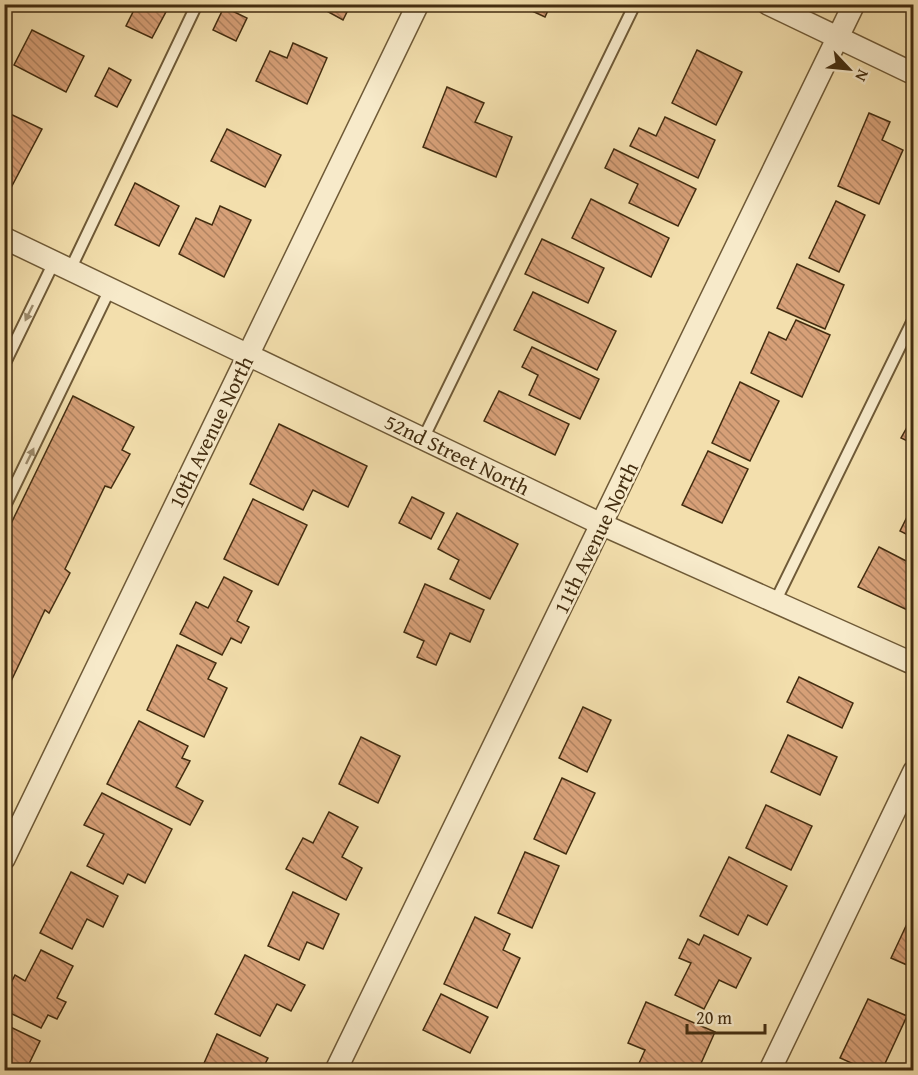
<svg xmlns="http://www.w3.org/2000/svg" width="918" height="1075" font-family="'Gentium Book Plus',serif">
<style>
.building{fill:url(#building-back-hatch);stroke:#432d10;stroke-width:1.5}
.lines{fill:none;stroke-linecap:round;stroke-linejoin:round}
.lane-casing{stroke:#6f5a37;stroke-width:14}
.street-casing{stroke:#6f5a37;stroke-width:24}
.lane{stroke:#f7eaca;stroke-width:10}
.street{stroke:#f7eaca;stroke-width:21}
.oneway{fill:#9d8c6d}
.labels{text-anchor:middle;stroke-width:5;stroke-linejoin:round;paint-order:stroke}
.street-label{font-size:21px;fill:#432d10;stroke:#f7eaca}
</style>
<defs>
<pattern id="building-back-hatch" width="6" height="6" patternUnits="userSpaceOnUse" patternTransform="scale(1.5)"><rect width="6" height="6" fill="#d7a078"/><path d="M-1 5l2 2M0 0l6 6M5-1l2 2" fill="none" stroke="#b08361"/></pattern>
</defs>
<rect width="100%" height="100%" fill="#f3dfad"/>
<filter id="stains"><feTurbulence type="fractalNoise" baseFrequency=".00333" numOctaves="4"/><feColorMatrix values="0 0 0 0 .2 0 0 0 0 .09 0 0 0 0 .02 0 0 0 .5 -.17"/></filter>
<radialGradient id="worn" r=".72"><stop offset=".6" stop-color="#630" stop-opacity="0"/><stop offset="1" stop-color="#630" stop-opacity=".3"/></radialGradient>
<g class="building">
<path d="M 137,4 L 160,4 L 168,8 L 152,38 L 126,26 Z"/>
<path d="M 314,4 L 351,4 L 343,20 Z"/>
<path d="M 517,4 L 551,4 L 545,17 Z"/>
<path d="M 224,7 L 247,18 L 236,41 L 213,30 Z"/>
<path d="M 32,30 L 84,56 L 66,92 L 14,65 Z"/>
<path d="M 293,43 L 327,58 L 307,104 L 256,81 L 270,51 L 287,58 Z"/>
<path d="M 697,50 L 742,72 L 716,125 L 672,103 Z"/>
<path d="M 109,68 L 131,80 L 117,107 L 95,96 Z"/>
<path d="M 447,87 L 484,103 L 475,122 L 512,137 L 496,177 L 423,147 Z"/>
<path d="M 4,111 L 42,129 L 4,201 Z"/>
<path d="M 869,113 L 890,122 L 882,140 L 903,150 L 879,204 L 838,186 Z"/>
<path d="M 665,117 L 715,140 L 698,178 L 630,146 L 639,128 L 656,136 Z"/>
<path d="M 227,129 L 281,155 L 265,187 L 211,161 Z"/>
<path d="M 614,149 L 696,189 L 678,226 L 629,203 L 638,184 L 605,168 Z"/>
<path d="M 135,183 L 179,206 L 159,246 L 115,225 Z"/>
<path d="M 591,199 L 669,238 L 651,277 L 572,238 Z"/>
<path d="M 836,201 L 865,215 L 839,272 L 809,258 Z"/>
<path d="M 220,206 L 251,220 L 224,277 L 179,254 L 196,218 L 212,225 Z"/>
<path d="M 542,239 L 604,268 L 588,303 L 525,274 Z"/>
<path d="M 797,264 L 844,285 L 825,329 L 777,308 Z"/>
<path d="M 533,292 L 616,331 L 597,370 L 514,330 Z"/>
<path d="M 796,320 L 830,335 L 802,397 L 751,373 L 769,332 L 786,340 Z"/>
<path d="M 532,347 L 599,379 L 580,419 L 529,395 L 538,375 L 522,367 Z"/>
<path d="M 740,382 L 779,401 L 750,461 L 712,443 Z"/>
<path d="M 499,391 L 569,424 L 555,455 L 484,421 Z"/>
<path d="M 73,396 L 134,427 L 122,450 L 130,454 L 111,488 L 105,486 L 65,569 L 70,573 L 49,613 L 45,610 L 4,696 L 4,538 Z"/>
<path d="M 914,415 L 914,444 L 901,438 Z"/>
<path d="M 279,424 L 367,466 L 348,507 L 313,490 L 303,510 L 250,484 Z"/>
<path d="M 708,451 L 748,469 L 722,523 L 682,505 Z"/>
<path d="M 412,497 L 444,513 L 431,539 L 399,523 Z"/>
<path d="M 253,499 L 307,525 L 278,585 L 224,559 Z"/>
<path d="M 914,503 L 914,538 L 900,531 Z"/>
<path d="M 457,513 L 518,544 L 490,599 L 450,579 L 459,560 L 438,549 Z"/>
<path d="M 879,547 L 914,565 L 914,613 L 858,587 Z"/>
<path d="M 224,577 L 252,591 L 237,621 L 249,627 L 241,643 L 231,638 L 222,655 L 180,634 L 196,602 L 208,608 Z"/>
<path d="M 425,584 L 484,610 L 470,642 L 450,633 L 436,665 L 417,657 L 424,641 L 404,632 Z"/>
<path d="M 177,645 L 216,663 L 208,679 L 227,688 L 204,737 L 147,710 Z"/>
<path d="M 799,677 L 853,703 L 842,728 L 787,702 Z"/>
<path d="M 583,707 L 611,720 L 587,772 L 559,758 Z"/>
<path d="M 139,721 L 188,746 L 182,758 L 190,761 L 176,787 L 203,801 L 190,825 L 107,784 Z"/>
<path d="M 788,735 L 837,757 L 820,795 L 771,772 Z"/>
<path d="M 361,737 L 400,756 L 378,803 L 339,784 Z"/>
<path d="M 562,778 L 595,793 L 566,854 L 534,839 Z"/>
<path d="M 102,793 L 172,829 L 145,883 L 128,874 L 123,884 L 87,866 L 104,834 L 84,825 Z"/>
<path d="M 766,805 L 812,826 L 791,870 L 746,848 Z"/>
<path d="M 329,812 L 358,827 L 342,857 L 362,868 L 346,900 L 286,869 L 303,838 L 313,843 Z"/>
<path d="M 525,852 L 559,866 L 532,928 L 498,913 Z"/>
<path d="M 729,857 L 787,886 L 767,925 L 748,915 L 738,935 L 700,916 Z"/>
<path d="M 71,872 L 118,896 L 103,927 L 87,919 L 72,949 L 40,933 Z"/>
<path d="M 293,892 L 339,914 L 323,949 L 307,942 L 299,960 L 268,946 Z"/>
<path d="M 913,911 L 914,912 L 914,968 L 891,958 Z"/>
<path d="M 475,917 L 510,934 L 503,950 L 520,958 L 497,1008 L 444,984 Z"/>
<path d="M 704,935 L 751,958 L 736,988 L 719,980 L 704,1009 L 675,995 L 691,963 L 679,958 L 688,939 L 699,945 Z"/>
<path d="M 41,950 L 73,966 L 57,998 L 66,1002 L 57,1019 L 48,1015 L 41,1028 L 4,1010 L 4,996 L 15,975 L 25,981 Z"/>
<path d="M 245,955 L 305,985 L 291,1011 L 277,1004 L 260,1036 L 215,1014 Z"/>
<path d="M 441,994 L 488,1017 L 470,1053 L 423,1030 Z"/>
<path d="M 868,999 L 907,1016 L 882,1070 L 867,1070 L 840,1058 Z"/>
<path d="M 646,1002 L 715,1032 L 698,1070 L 680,1065 L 678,1070 L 636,1070 L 645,1050 L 628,1043 Z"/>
<path d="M 4,1024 L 40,1041 L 26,1070 L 4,1070 Z"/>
<path d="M 217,1034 L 268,1058 L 262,1070 L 201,1070 Z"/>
</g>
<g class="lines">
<defs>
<g id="lane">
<path d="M 70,270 L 197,4"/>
<path d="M 4,365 L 54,262"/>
<path d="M 423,439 L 635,4"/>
<path d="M 4,508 L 110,289"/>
<path d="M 775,602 L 914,318"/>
</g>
<g id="street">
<path d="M 768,4 L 914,74"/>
<path d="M 4,238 L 603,525 L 914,664"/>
<path d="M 4,859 L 418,4"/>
<path d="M 336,1070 L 854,4"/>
<path d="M 770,1070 L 914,771"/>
</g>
</defs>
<use href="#lane" class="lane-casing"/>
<use href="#street" class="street-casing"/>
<use href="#lane" class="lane"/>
<use href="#street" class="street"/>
</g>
<defs><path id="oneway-solid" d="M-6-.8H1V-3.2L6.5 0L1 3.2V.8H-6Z" transform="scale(1.5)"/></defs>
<g class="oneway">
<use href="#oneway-solid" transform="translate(29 313) rotate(116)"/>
<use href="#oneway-solid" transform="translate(30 456) rotate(-64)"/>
</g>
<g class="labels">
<g class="street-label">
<text transform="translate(211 432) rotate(-64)" y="7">10th Avenue North</text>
<text transform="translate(457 455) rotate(26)" y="7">52nd Street North</text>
<text transform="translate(596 538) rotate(-64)" y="7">11th Avenue North</text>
</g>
</g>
<rect width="918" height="1075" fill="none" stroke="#f3dfad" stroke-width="24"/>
<rect x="6" y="6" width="906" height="1063" fill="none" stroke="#432d10" stroke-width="3"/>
<rect x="12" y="12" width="894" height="1051" fill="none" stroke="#432d10" stroke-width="1.5"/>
<g transform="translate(849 69) rotate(116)" stroke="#f7eaca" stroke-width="4.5" paint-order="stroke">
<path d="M0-4.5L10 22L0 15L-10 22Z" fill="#432d10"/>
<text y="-9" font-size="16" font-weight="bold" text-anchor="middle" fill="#432d10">N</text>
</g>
<path d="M687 1024v9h78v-9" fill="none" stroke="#432d10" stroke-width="3"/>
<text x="696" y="1024" font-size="18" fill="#432d10" stroke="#f7eaca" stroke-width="4.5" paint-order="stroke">20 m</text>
<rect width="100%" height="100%" filter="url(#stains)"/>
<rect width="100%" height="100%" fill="url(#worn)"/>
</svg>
